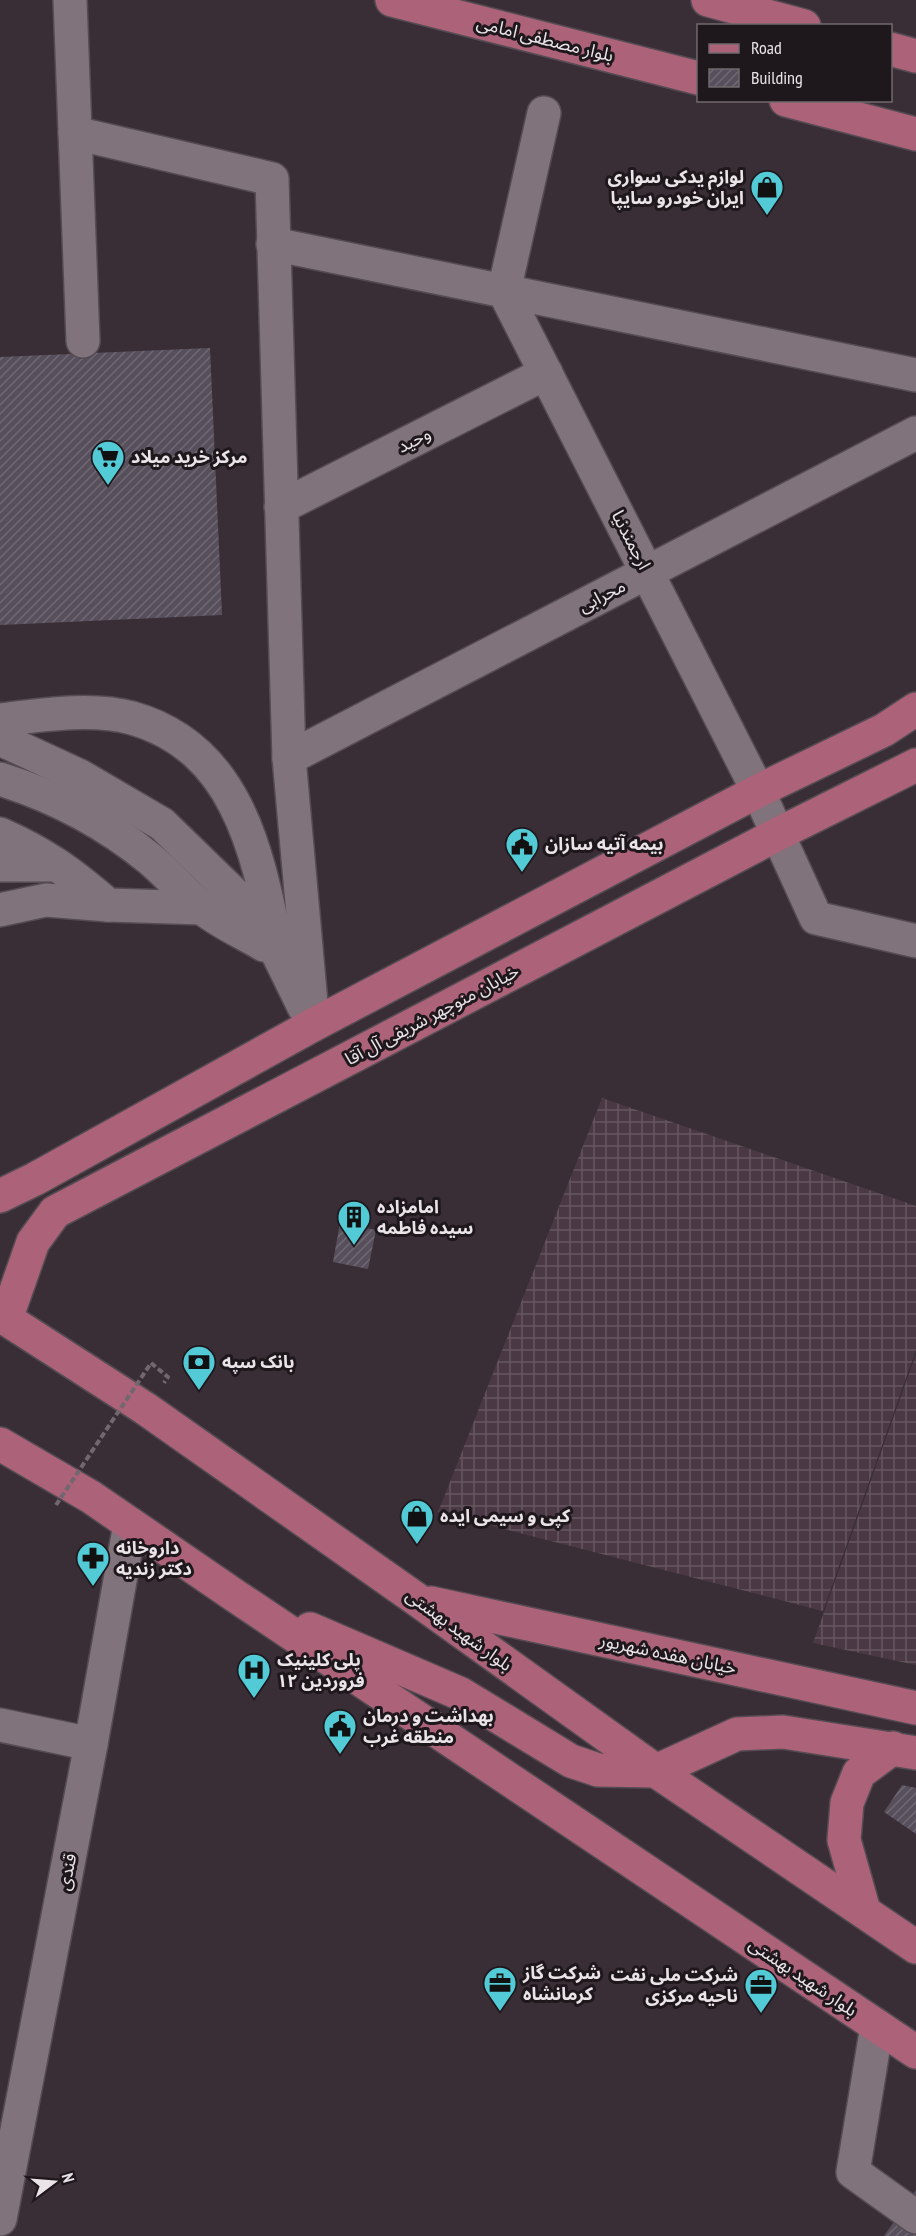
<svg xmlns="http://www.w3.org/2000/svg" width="916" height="2236" font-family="'PT Sans Narrow','Noto Sans Arabic',sans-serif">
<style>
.industrial{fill:url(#industrial-grid)}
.building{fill:url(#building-hatch)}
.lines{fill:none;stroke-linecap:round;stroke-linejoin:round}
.minor-casing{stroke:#554b52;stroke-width:36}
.major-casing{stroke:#554b52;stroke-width:36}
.path{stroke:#72676f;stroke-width:4;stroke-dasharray:6 3;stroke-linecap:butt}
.minor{stroke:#80737b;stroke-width:33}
.major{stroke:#ac6278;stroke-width:33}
.path-bridge{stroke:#72676f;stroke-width:4;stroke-dasharray:6 3;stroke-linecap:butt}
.labels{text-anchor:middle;stroke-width:6;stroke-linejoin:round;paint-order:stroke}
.street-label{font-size:18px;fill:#eae3e8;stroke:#1e181c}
.poi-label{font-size:18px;font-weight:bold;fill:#eae3e8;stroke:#1e181c;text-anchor:start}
</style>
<defs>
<pattern id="industrial-grid" width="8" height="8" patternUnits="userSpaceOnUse" patternTransform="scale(1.5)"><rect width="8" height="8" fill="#4a3944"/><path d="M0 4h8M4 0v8" fill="none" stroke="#64565f"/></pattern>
<pattern id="building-hatch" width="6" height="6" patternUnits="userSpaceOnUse" patternTransform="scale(1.5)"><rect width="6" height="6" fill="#57505c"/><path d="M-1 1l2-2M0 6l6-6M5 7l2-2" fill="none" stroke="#6f6973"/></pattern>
</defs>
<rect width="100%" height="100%" fill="#3a2e36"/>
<g class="industrial">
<path d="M 602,1098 L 916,1206 L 916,1350 L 823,1611 L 438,1512 Z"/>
<path d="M 916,1354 L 916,1665 L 813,1643 Z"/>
</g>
<g class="building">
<path d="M 210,348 L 222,615 L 0,625 L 0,357 Z"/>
<path d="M 340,1223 L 376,1230 L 368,1269 L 333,1262 Z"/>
<path d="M 902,1785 L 916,1788 L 916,1834 L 884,1812 Z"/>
<path d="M 916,2190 L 916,2236 L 884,2236 Z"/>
</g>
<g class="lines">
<defs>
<g id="minor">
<path d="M 70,0 L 83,341"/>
<path d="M 544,113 L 504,291 L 758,791 L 816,918 L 916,941"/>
<path d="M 75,133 L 272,179 L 289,758 L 313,1025"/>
<path d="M 273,244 L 916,375"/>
<path d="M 281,507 L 546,373"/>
<path d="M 0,720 C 41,715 92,707 132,718 C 237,748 257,851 276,943"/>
<path d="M 0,739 L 80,776 L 162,824 L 233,893 L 278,954 L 304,1007"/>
<path d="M 289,758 L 916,433"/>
<path d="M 0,779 C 54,796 106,823 150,859 C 168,874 183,892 201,907 C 219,922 244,933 264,945"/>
<path d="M 0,834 C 45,854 71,873 108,905 L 202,908"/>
<path d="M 0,865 L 54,865"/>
<path d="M 0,910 L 46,900 L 108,905"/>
<path d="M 0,1725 L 91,1744"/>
<path d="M 877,2026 L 853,2172 L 916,2217"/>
<path d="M 0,2219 L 91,1744 L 130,1524"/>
</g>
<g id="major">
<path d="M 392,0 L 698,78"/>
<path d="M 708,0 L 804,26"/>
<path d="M 890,49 L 916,56"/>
<path d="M 786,100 L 916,134"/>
<path d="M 0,1196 L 35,1179 L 313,1025 L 758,791 L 884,730 L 916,709"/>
<path d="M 0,1315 L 146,1409 L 419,1601 L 656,1771 L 916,1947"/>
<path d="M 6,1319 L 33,1242 L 55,1212 L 778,834 L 916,765"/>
<path d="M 0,1444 L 91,1497 L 234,1595 L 916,2052"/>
<path d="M 431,1603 L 916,1708"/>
<path d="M 310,1629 L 461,1694 L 571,1761 L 598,1770 L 656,1771 L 737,1734 L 783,1732 L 916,1753"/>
<path d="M 864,1911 L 844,1840 L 847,1803 L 859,1773 L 893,1748"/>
</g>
</defs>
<use href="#minor" class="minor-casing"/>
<use href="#major" class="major-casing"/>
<path class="path" d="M 151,1363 L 168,1377 L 164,1383"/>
<use href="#minor" class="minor"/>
<use href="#major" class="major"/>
<path class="path-bridge" d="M 56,1505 L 151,1363"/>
</g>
<defs>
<symbol id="shop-pin" viewBox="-11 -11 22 30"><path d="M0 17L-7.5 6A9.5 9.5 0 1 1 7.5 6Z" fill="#52cbd7" stroke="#1e181c"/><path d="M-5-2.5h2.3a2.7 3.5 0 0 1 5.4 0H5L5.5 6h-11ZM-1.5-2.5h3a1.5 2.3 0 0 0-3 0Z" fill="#111"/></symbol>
<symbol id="supermarket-pin" viewBox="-11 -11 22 30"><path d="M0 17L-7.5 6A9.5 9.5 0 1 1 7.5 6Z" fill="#52cbd7" stroke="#1e181c"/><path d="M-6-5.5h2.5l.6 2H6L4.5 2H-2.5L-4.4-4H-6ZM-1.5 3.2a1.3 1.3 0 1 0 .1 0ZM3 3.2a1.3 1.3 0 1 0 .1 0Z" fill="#111"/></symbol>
<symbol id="civic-pin" viewBox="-11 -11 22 30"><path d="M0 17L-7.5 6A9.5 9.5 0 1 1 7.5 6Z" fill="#52cbd7" stroke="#1e181c"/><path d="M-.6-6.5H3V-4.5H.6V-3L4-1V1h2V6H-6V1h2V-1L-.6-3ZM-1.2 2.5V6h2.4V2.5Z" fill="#111"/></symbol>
<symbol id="building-pin" viewBox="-11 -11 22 30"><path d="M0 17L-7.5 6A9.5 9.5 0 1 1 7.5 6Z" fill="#52cbd7" stroke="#1e181c"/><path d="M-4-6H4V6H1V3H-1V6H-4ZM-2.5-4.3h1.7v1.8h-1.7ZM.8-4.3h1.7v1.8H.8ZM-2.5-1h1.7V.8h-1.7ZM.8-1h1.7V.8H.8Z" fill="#111"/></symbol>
<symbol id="bank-pin" viewBox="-11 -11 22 30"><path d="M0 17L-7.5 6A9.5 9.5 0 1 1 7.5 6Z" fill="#52cbd7" stroke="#1e181c"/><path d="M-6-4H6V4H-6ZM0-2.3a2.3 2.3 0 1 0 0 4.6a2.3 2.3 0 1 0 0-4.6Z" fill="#111"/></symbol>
<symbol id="pharmacy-pin" viewBox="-11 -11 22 30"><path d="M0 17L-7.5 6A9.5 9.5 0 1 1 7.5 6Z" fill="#52cbd7" stroke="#1e181c"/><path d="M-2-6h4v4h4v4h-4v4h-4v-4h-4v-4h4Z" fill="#111"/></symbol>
<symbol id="hospital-pin" viewBox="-11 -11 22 30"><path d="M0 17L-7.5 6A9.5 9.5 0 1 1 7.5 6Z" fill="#52cbd7" stroke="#1e181c"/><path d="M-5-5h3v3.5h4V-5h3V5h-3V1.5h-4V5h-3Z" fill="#111"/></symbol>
<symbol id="office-pin" viewBox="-11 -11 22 30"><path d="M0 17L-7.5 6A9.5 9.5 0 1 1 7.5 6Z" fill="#52cbd7" stroke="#1e181c"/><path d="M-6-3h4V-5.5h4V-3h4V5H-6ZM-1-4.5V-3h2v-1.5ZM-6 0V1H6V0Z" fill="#111"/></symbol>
</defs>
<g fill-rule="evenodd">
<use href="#shop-pin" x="748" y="168" width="38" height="52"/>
<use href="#supermarket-pin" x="89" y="438" width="38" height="52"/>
<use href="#civic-pin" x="503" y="825" width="38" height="52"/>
<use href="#building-pin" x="335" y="1198" width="38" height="52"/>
<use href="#bank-pin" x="180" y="1343" width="38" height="52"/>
<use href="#shop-pin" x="398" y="1497" width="38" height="52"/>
<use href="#pharmacy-pin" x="74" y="1539" width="38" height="52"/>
<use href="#hospital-pin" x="235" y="1651" width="38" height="52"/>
<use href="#civic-pin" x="321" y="1707" width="38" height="52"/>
<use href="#office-pin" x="481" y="1964" width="38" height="52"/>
<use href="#office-pin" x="742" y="1966" width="38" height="52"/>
</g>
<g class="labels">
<g class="street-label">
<text transform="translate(545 39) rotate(14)" y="6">بلوار مصطفی امامی</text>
<text transform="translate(414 440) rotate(-27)" y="6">وحید</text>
<text transform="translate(631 540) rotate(63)" y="6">ارجمندنیا</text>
<text transform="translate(602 596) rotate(-27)" y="6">محرابی</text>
<text transform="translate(432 1015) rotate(-28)" y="6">خیابان منوچهر شریفی آل آقا</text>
<text transform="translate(459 1630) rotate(36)" y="6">بلوار شهید بهشتی</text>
<text transform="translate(668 1654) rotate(12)" y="6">خیابان هفده شهریور</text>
<text transform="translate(67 1872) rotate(-79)" y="6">قندی</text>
<text transform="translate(803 1977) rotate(34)" y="6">بلوار شهید بهشتی</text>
</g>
<g class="poi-label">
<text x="744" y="183" text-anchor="end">لوازم یدکی سواری<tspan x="744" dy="21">ایران خودرو سایپا</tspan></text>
<text x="131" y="463">مرکز خرید میلاد</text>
<text x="545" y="850">بیمه آتیه سازان</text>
<text x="377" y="1213">امامزاده<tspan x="377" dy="21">سیده فاطمه</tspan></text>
<text x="222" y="1368">بانک سپه</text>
<text x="440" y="1522">کپی و سیمی ایده</text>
<text x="116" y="1554">داروخانه<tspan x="116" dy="21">دکتر زندیه</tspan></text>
<text x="277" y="1666">پلی کلینیک<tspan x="277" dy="21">۱۲ فروردین</tspan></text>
<text x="363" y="1722">بهداشت و درمان<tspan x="363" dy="21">منطقه غرب</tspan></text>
<text x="523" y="1979">شرکت گاز<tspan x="523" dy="21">کرمانشاه</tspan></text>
<text x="738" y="1981" text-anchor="end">شرکت ملی نفت<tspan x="738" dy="21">ناحیه مرکزی</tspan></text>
</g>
</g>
<rect x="697" y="24" width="195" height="78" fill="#1e181c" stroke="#70696e" stroke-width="1.5"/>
<rect x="709" y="44" width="30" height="9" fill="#ac6278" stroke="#70696e" stroke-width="1.5"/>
<text x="751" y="54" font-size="18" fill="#eae3e8">Road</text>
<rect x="709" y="69" width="30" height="18" fill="url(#building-hatch)" stroke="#70696e" stroke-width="1.5"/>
<text x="751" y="84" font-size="18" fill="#eae3e8">Building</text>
<g transform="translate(54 2182) rotate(74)" stroke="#1e181c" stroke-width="4.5" paint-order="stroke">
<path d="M0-4.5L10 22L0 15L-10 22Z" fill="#eae3e8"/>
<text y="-9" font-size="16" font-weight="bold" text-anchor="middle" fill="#eae3e8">N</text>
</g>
</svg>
